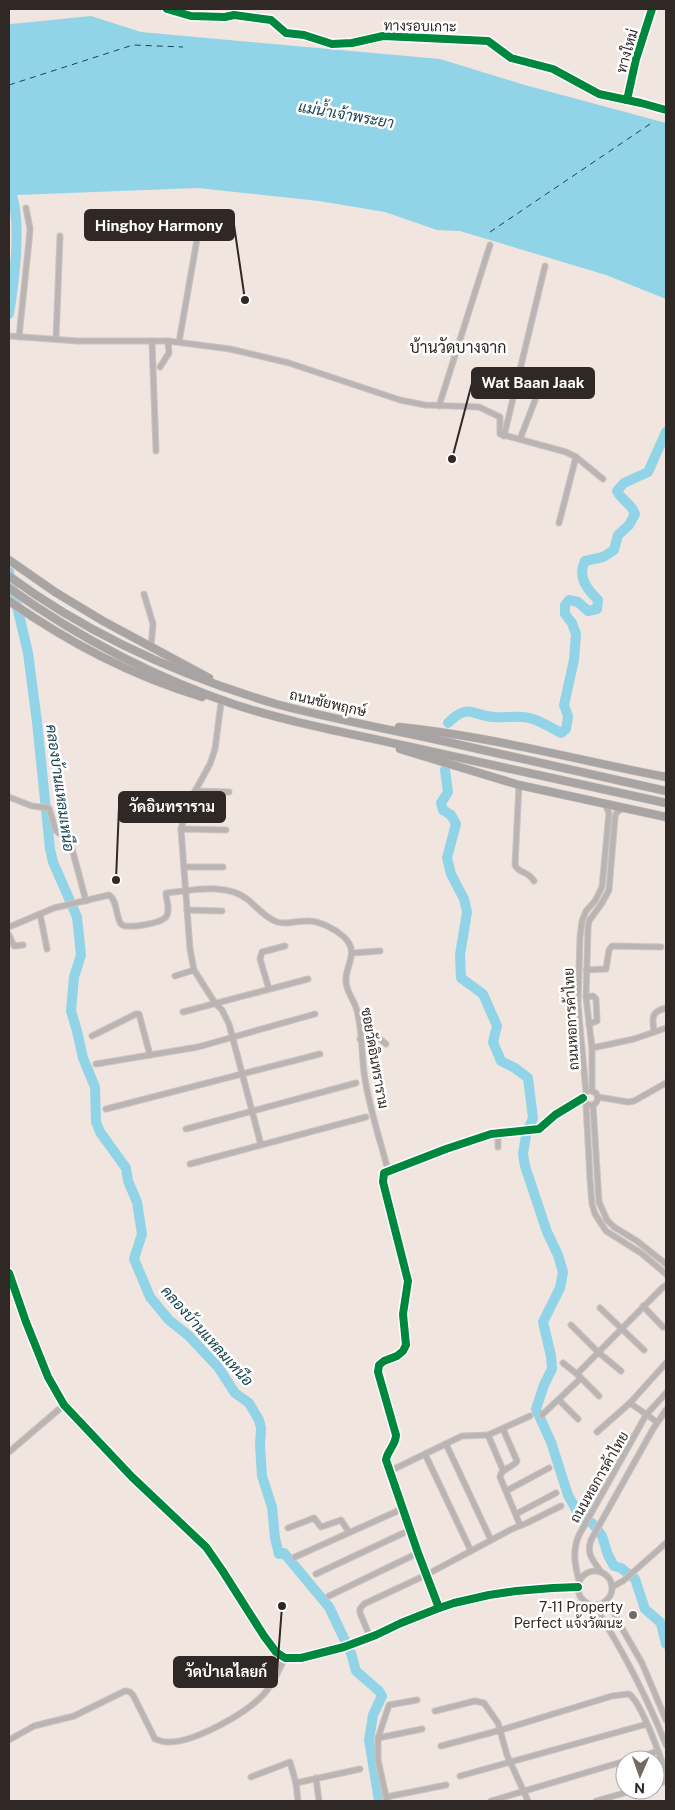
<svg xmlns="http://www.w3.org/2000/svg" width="675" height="1810" font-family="'Public Sans',Sarabun,sans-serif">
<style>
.water{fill:#92d4e7}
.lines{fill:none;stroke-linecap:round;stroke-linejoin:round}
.river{stroke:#92d4e7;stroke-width:10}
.ferry{stroke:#184451;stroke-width:1;stroke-dasharray:6 5;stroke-linecap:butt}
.street-casing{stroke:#ccc4bf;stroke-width:7}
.primary-casing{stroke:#ccc4bf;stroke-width:9}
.street{stroke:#bab5b4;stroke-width:5}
.primary{stroke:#a9a4a4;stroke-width:8}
.cycleway-casing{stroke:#fff;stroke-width:11}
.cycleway{stroke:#00873e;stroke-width:8}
.poi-dot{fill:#736a65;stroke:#fff;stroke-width:2}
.labels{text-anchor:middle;stroke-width:5;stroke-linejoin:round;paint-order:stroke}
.street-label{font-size:14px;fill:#302824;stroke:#fff}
.poi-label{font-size:14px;fill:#302824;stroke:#fff;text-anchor:end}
.water-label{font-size:15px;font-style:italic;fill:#184451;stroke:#fff}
.quarter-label{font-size:16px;fill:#302824;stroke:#fff}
.leader{fill:none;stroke:#302824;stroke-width:2}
.callout-dot{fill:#302824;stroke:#fff;stroke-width:2}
.callout{fill:#302824;stroke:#302824;stroke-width:2}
.callout-label{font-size:15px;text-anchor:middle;font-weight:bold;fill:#fff}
</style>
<rect width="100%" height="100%" fill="#f0e5df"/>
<path class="water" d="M 91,16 L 141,32 L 440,59 L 525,85 L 666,123 L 666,299 L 606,275 L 460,231 L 437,230 L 385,212 L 319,201 L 198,188 L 17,195 L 9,197 L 9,25 L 11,24 Z"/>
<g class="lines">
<g class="river">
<path d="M 9,188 C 23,216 14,283 9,314"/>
<path d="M 9,572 L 28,653 L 37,722 L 50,849 L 53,862 L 77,917 L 81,955 L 74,977 L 71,1011 L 77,1031 L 83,1058 L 95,1087 L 96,1122 L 100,1132 L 126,1168 L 128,1181 L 137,1202 L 142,1234 L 134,1259 L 150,1297 L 169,1320 L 189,1336 L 218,1367 L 235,1393 L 249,1403 L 259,1420 L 261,1428 L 260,1445 L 262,1476 L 272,1507 L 275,1538 L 279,1554 L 284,1553 L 329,1607 L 351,1653 L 356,1671 L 379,1691 L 382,1696 L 373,1715 L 369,1740 L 379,1801"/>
<path d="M 448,723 C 469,702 472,716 494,717 C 506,718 517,715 529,718 C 540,720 551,728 561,733 L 566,729 L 568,716 L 564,705 L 574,660 L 576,634 L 572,623 L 565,614 L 565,605 L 569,600 L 578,602 L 588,611 L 597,609 L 598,600 C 587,589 577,577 585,561 L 603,557 L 614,550 L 618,535 L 629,525 L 635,514 C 632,504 622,501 617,491 L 624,483 L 648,472 L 666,432"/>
<path d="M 445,770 L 448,792 L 441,803 L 443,810 L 451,815 L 456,824 L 447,858 L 451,874 L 464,899 L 467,912 L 460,955 L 461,978 L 483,994 L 497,1026 L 493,1042 L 501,1061 L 515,1068 L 528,1078 L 533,1118 L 526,1135 L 523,1154 L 525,1166 L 547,1232 L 558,1255 L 563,1272 L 560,1288 L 543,1322 L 551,1356 L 552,1369 L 544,1385 L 536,1409 L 551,1442 L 568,1495 L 578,1513 L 593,1524 L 602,1536 L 608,1555 L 614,1566 L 621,1568 L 635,1579 L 645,1609 L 661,1623 L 666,1644"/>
</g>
<g class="ferry">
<path d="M 9,85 L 133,45 L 183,47"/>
<path d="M 490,232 L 650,124"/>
</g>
<defs>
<g id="street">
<path d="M 9,336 L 78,341 L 168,341 L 230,349 L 289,363 L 400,400 L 425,405 L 479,407 L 500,417 L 500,434 L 566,452 L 576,457 L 603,479"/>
<path d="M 19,337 L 29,241 L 30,229 L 26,208"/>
<path d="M 56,339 L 60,236"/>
<path d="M 152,341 L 156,451"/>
<path d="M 179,342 L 199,228"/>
<path d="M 160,367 L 169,353 L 168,341"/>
<path d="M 439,406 L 490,245"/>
<path d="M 504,436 L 545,266"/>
<path d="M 520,439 L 546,372"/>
<path d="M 559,523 L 576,457"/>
<path d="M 144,594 L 153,624 L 151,647"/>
<path d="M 221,703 L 215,749 L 210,764 L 189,802 L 181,829 L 190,949 L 194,970 L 215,1003 L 222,1010 L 229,1024 L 261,1145"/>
<path d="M 519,785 L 515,865 C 519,874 527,870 534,881"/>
<path d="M 195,791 L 229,792"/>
<path d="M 9,797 L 32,806 L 49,808 L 56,831 L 70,841 L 86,901"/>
<path d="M 181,829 L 226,830"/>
<path d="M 184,867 L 223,867"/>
<path d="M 187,910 L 222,911"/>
<path d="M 40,914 L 47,949"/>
<path d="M 9,927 L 54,908 L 109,895 C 118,901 115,915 121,924 C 126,930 161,923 166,917 C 171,910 166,900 166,893 C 191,891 225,882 247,899 C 257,907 264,917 277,922 C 286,925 296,921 306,921 C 319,920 335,929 344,937 C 362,954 341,969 347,987 C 349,995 355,1002 357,1011 C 363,1033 361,1057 365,1079 C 370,1110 380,1140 388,1170"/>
<path d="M 9,935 L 14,946 L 23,945"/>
<path d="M 352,953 L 380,951"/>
<path d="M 586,970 L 606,969 L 609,950 L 612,946 L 661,947"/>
<path d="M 175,976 L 194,970"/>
<path d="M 269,989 L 260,959 L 262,952 L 285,946"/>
<path d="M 586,997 L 593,996 L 596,999 L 597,1021 L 589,1024"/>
<path d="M 183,1012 L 308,979"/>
<path d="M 654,1032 C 652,1017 651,1012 666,1008"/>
<path d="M 92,1036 L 136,1014 L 139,1014 L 150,1055"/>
<path d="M 360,1039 L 380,1039 L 386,1044"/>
<path d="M 592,1048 L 634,1039 L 666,1028"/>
<path d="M 96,1064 L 198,1047 L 315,1014"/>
<path d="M 591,1091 L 596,1093 C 599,1098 598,1102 593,1105 L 599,1202 L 607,1220 L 614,1227 L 637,1241 L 666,1264"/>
<path d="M 592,1091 L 592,1048 L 586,997 L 588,928 L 589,921 L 602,903 L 609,890 L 615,817 L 617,812 L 624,808"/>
<path d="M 586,1092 L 578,1004 L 580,937 L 582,921 L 586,911 L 595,901 L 602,887 L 609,813 L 606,806 L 603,804"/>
<path d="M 584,1095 L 585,1102 L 588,1105 L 593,1105"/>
<path d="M 598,1097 L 628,1102 L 634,1101 L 666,1083"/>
<path d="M 586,1104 L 590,1179 L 592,1204 L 595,1214 L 606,1231 L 641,1253 L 666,1274"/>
<path d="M 106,1109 L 320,1054"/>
<path d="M 186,1129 L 356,1083"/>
<path d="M 498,1133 L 498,1147"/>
<path d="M 190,1164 L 366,1117"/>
<path d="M 9,1273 L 26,1322 L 48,1377 L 64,1405 L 132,1477 L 206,1547 L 222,1570 L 264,1636 L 276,1652 L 285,1658 L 301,1658 L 344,1647 L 376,1635 L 401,1623 L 439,1608 L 454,1603 L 489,1595 L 516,1591 L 553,1588 L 578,1587"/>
<path d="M 643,1306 L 663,1327"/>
<path d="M 600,1308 L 644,1350"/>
<path d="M 571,1325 L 598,1352 L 621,1371"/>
<path d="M 563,1363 L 577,1374 L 599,1396"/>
<path d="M 577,1374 L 662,1288 L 666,1285"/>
<path d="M 559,1400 L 578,1419"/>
<path d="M 630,1403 L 657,1422"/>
<path d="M 542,1415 L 581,1378"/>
<path d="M 503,1429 L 517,1461 C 513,1468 501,1468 500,1477 L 520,1525"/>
<path d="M 597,1432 L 630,1403 L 666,1363"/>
<path d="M 488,1435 L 503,1470"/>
<path d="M 446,1444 L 491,1540"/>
<path d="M 9,1452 L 64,1405"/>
<path d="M 425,1454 L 471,1551"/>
<path d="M 390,1471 L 462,1436 L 488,1435 L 530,1416"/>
<path d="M 506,1491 L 549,1468"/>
<path d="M 516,1514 L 556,1493"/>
<path d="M 288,1528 L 314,1518 L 321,1527 L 341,1520 L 349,1532"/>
<path d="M 295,1557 L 402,1509"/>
<circle cx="595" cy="1588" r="17"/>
<path d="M 601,1572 C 593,1560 586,1554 591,1540 L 653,1429 L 666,1410"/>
<path d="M 316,1574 L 410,1530"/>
<path d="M 579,1581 C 575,1565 572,1551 579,1535 L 646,1415 L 666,1393"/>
<path d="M 612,1587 L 623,1581 L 666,1543"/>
<path d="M 329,1596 L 418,1553"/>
<path d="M 608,1599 L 619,1623 L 642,1663 L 666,1720"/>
<path d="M 594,1605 C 623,1651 646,1694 666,1745"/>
<path d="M 439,1608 L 418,1553 L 386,1460 C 387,1451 396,1445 396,1435 L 378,1372 L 379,1365 L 384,1361 L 397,1356 L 403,1351 L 406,1345 L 403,1314 L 408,1281 L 383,1182 L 384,1173 L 446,1149 L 491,1134 L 539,1129 L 555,1115 L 583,1098"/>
<path d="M 370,1637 L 360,1613 L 360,1609 L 364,1604 L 426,1575 L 512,1529 L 527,1523 L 561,1506"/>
<path d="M 435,1711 L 475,1701 L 484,1703 L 498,1723 L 507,1755 L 528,1801"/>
<path d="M 378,1738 L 422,1729"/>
<path d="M 9,1740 L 34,1726 L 74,1716 L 125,1691 L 130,1692 L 133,1695 L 155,1739 C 158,1740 162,1742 166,1742 C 192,1744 245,1714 263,1695 C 273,1685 278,1671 285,1658"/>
<path d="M 441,1746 L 501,1730 L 612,1696 L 629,1694 C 642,1703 660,1756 666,1773"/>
<path d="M 629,1760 L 658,1751"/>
<path d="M 460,1776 L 647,1724"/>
<path d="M 251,1777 L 290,1762 L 296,1783 L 298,1801"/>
<path d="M 316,1778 L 319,1801"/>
<path d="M 296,1783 L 360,1769"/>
<path d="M 655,1784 L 663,1782 L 666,1778"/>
<path d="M 386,1797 L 446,1785"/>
<path d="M 387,1801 L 378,1760 L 378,1738 L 389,1705 L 417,1700"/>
<path d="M 491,1801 L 625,1761"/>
<path d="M 596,1801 L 635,1790"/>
</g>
<g id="primary">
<path d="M 9,560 L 55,592 L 103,621 L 209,678"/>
<path d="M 9,576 C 89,635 181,676 276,704 C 328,718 382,728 434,739 C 512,756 589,774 666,791"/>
<path d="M 9,588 C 78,637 155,678 236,705 C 289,722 343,732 397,744 C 487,764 577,784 666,803"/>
<path d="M 9,601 C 70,643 130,675 202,697"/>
<path d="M 399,727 C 489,736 577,760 666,777"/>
<path d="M 400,749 L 519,785 L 666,817"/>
</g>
</defs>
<use href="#street" class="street-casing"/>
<use href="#primary" class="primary-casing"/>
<use href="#street" class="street"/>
<use href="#primary" class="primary"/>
<defs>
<g id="cycleway">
<path d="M 167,9 L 191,16 L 225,17 L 234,15 L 271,20 L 286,33 L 304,35 L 332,44 L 352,43 L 383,36 L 488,41 L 511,58 L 553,69 L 599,94 L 641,103 L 666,110"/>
<path d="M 627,100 L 636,59 L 652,9"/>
<path d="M 9,1273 L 26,1322 L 48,1377 L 64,1405 L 132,1477 L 206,1547 L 222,1570 L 264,1636 L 276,1652 L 285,1658 L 301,1658 L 344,1647 L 376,1635 L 401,1623 L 439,1608 L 454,1603 L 489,1595 L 516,1591 L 553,1588 L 578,1587"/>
<path d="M 439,1608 L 418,1553 L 386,1460 C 387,1451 396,1445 396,1435 L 378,1372 L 379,1365 L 384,1361 L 397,1356 L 403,1351 L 406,1345 L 403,1314 L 408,1281 L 383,1182 L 384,1173 L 446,1149 L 491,1134 L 539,1129 L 555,1115 L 583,1098"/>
</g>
</defs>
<use href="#cycleway" class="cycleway-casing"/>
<use href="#cycleway" class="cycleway"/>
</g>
<circle class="poi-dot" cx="633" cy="1615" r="5"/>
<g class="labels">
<g class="street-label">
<text transform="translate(420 26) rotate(1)" y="5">ทางรอบเกาะ</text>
<text transform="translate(627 51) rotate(-74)" y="5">ทางใหม่</text>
<text transform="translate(328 703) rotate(13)" y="5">ถนนชัยพฤกษ์</text>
<text transform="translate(571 1019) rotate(-93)" y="5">ถนนหอการค้าไทย</text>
<text transform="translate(375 1058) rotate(80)" y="5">ซอยวัดอินทราราม</text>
<text transform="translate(599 1477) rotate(-60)" y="5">ถนนหอการค้าไทย</text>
</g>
<g class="poi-label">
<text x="623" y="1612">7-11 Property<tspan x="623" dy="16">Perfect แจ้งวัฒนะ</tspan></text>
</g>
<g class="water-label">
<text transform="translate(346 115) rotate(10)" y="5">แม่น้ำเจ้าพระยา</text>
<text transform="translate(60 788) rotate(82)" y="5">คลองบ้านแหลมเหนือ</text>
<text transform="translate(207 1336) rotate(48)" y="5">คลองบ้านแหลมเหนือ</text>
</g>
<g class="quarter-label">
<text x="458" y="353">บ้านวัดบางจาก</text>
</g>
</g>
<path class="leader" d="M245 300L234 225M452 459L472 383M116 880L119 807M282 1606L277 1672"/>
<g class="callout-dot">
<circle cx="245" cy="300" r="5"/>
<circle cx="452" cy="459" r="5"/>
<circle cx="116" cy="880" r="5"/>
<circle cx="282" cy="1606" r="5"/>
</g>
<g class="callout">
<rect x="85" y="210" width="149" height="30" rx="5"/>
<rect x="472" y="368" width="122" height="30" rx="5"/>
<rect x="119" y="792" width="106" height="30" rx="5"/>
<rect x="174" y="1657" width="103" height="30" rx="5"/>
</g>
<g class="callout-label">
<text x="159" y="231">Hinghoy Harmony</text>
<text x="533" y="388">Wat Baan Jaak</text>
<text x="172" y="812">วัดอินทราราม</text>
<text x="226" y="1677">วัดป่าเลไลยก์</text>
</g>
<rect width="675" height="1810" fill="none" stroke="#302824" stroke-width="20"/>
<g transform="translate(640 1775) rotate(182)"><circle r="24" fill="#ffffff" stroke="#aca9a7"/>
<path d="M0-4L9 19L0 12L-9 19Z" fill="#736a65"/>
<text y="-8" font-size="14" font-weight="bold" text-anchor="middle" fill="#302824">N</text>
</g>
</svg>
